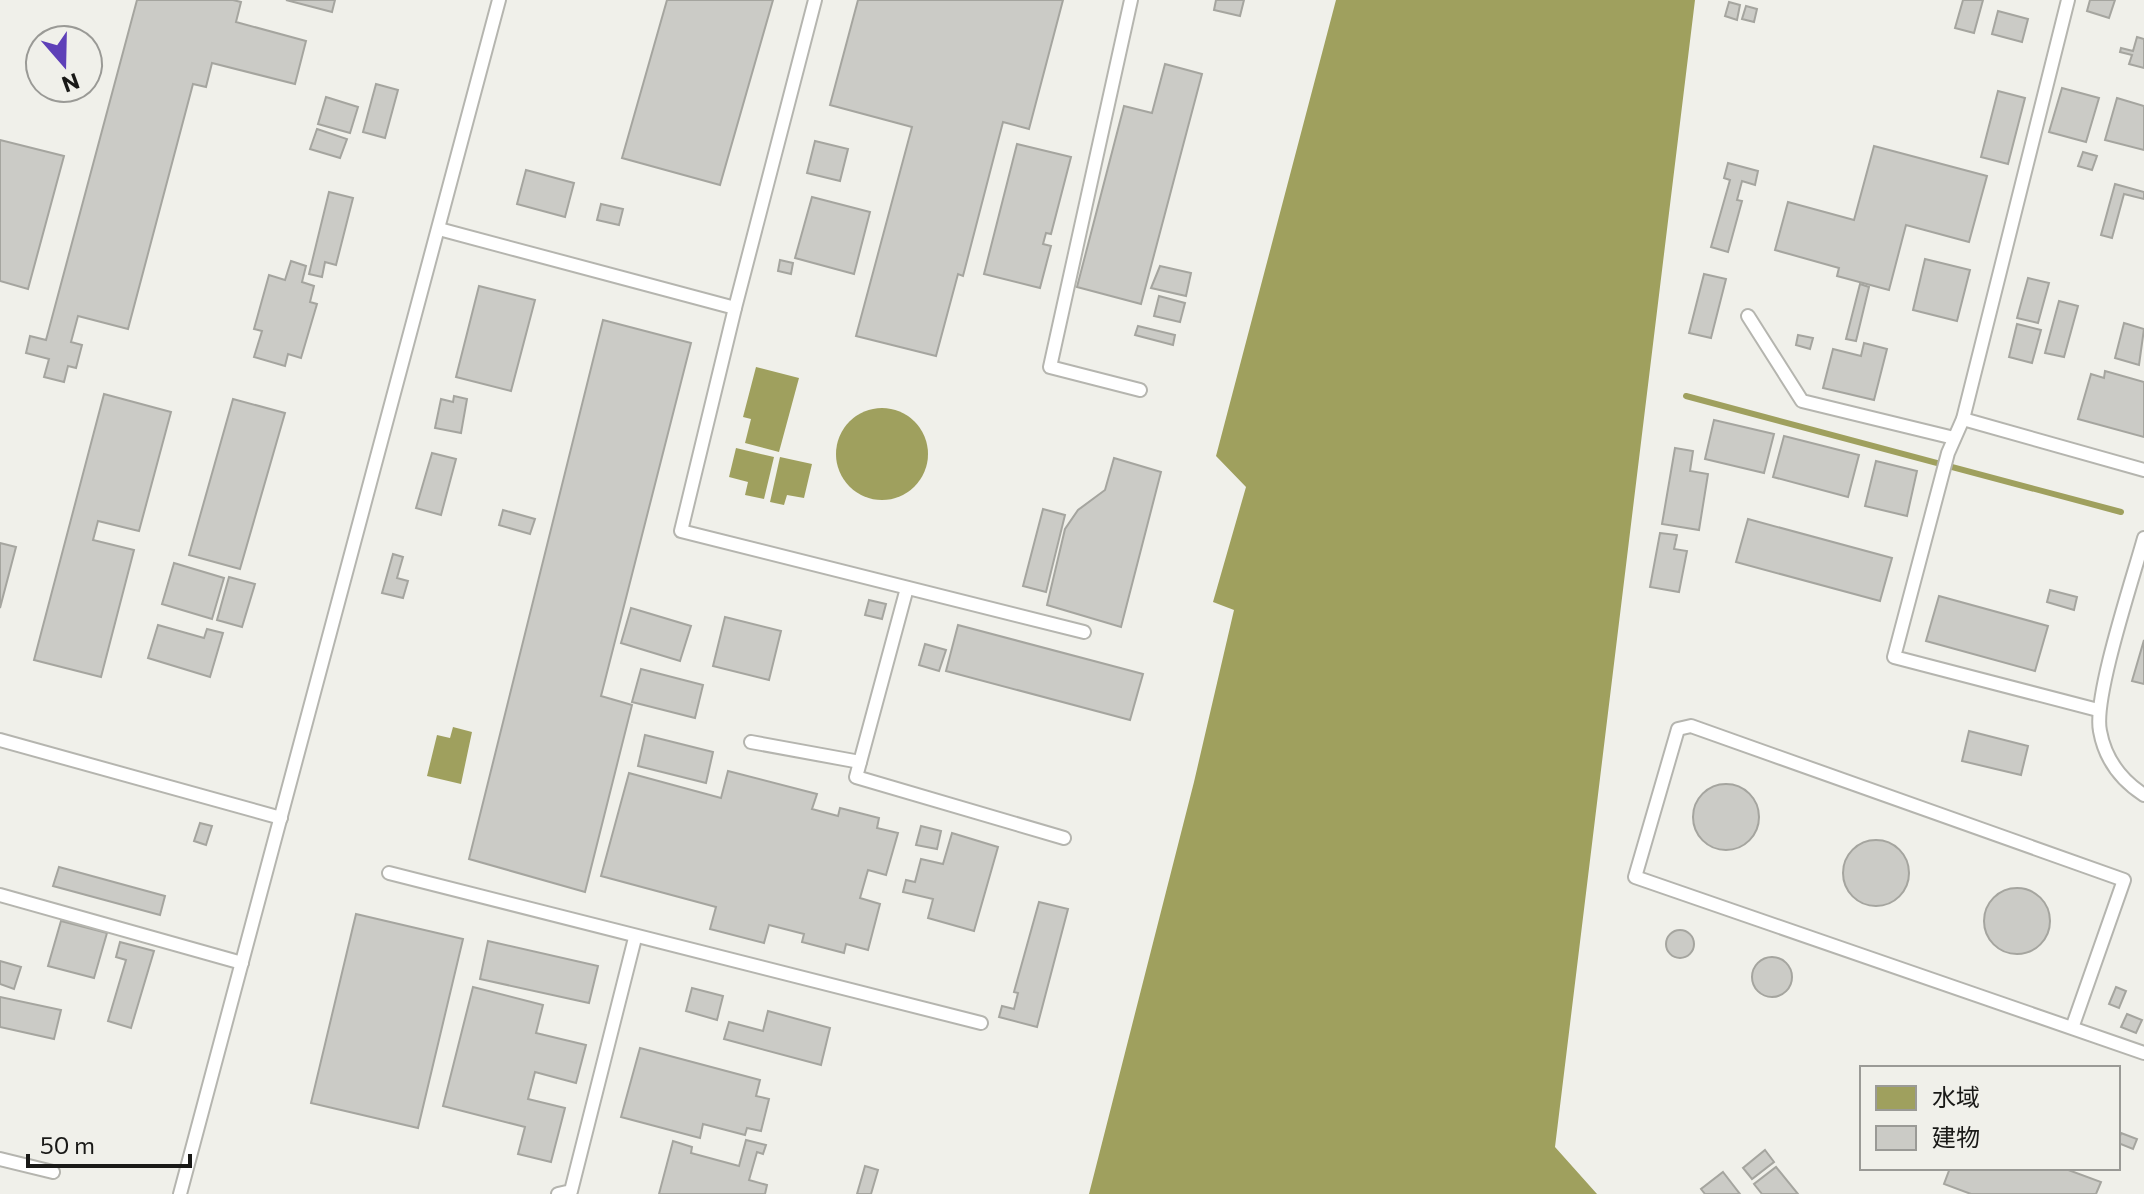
<svg xmlns="http://www.w3.org/2000/svg" width="2144" height="1194" font-family="Commissioner,'Noto Sans JP',sans-serif">
<style>
.water{fill:#9fa05e}
.lines{fill:none;stroke-linecap:round;stroke-linejoin:round}
.stream{stroke:#9fa05e;stroke-width:6}
.building{fill:#cbcbc6;stroke:#a5a59f;stroke-width:2}
.lane-casing{stroke:#b5b5af;stroke-width:16}
.lane{stroke:#fff;stroke-width:12}
</style>
<rect width="100%" height="100%" fill="#f0f0ea"/>
<g class="water">
<path d="M 1336,0 L 1695,0 L 1555,1147 L 1597,1194 L 1089,1194 L 1194,782 L 1234,610 L 1213,602 L 1246,487 L 1216,456 Z"/>
<path d="M 756,367 L 799,378 L 779,452 L 745,443 L 751,419 L 743,417 Z"/>
<circle cx="882" cy="454" r="46"/>
<path d="M 736,448 L 774,457 L 764,499 L 745,495 L 748,482 L 729,477 Z"/>
<path d="M 780,457 L 812,464 L 804,498 L 787,495 L 784,505 L 770,502 Z"/>
<path d="M 453,727 L 472,732 L 461,784 L 427,776 L 437,735 L 450,738 Z"/>
</g>
<g class="lines">
<path class="stream" d="M 1686,396 L 2121,512"/>
</g>
<g class="building">
<path d="M 137,0 L 233,0 L 241,2 L 236,22 L 306,41 L 295,84 L 212,63 L 206,87 L 193,84 L 128,329 L 78,316 L 71,342 L 82,345 L 76,368 L 68,366 L 64,382 L 44,377 L 49,359 L 26,353 L 30,336 L 46,340 Z"/>
<path d="M 286,0 L 335,0 L 332,12 Z"/>
<path d="M 667,0 L 773,0 L 720,185 L 622,158 Z"/>
<path d="M 858,0 L 1063,0 L 1029,129 L 1003,122 L 963,276 L 958,274 L 936,356 L 856,336 L 912,127 L 830,105 Z"/>
<path d="M 1216,0 L 1244,0 L 1240,16 L 1214,10 Z"/>
<path d="M 1963,0 L 1983,0 L 1974,33 L 1955,28 Z"/>
<path d="M 2090,0 L 2115,0 L 2109,18 L 2087,11 Z"/>
<path d="M 1729,2 L 1740,5 L 1737,20 L 1725,16 Z"/>
<path d="M 1746,6 L 1757,9 L 1754,22 L 1742,19 Z"/>
<path d="M 1998,11 L 2028,19 L 2022,42 L 1992,34 Z"/>
<path d="M 2137,37 L 2144,39 L 2144,68 L 2129,64 L 2132,55 L 2120,52 L 2121,48 L 2133,51 Z"/>
<path d="M 1165,64 L 1202,74 L 1141,304 L 1077,287 L 1124,106 L 1152,113 Z"/>
<path d="M 376,84 L 398,90 L 385,138 L 363,132 Z"/>
<path d="M 2062,88 L 2099,98 L 2086,142 L 2049,132 Z"/>
<path d="M 1998,91 L 2025,98 L 2008,164 L 1981,157 Z"/>
<path d="M 326,97 L 358,107 L 350,133 L 318,124 Z"/>
<path d="M 2117,98 L 2144,106 L 2144,150 L 2105,140 Z"/>
<path d="M 317,129 L 347,139 L 340,158 L 310,149 Z"/>
<path d="M 0,140 L 64,156 L 28,289 L 0,281 Z"/>
<path d="M 815,141 L 848,149 L 840,181 L 807,173 Z"/>
<path d="M 1017,144 L 1071,157 L 1051,234 L 1046,233 L 1043,244 L 1051,246 L 1040,288 L 984,274 Z"/>
<path d="M 1874,146 L 1987,176 L 1969,242 L 1906,225 L 1889,290 L 1837,276 L 1839,268 L 1775,250 L 1788,202 L 1854,220 Z"/>
<path d="M 2083,152 L 2097,156 L 2092,170 L 2078,166 Z"/>
<path d="M 1728,163 L 1758,171 L 1755,185 L 1742,181 L 1737,200 L 1742,201 L 1728,252 L 1711,247 L 1730,180 L 1724,178 Z"/>
<path d="M 526,170 L 574,183 L 565,217 L 517,204 Z"/>
<path d="M 2115,184 L 2144,192 L 2144,199 L 2124,194 L 2112,238 L 2101,235 Z"/>
<path d="M 329,192 L 353,198 L 336,265 L 325,262 L 322,277 L 309,274 Z"/>
<path d="M 812,197 L 870,212 L 854,274 L 795,258 Z"/>
<path d="M 601,204 L 623,209 L 619,225 L 597,220 Z"/>
<path d="M 1925,259 L 1970,270 L 1957,321 L 1913,310 Z"/>
<path d="M 780,260 L 793,263 L 791,274 L 778,271 Z"/>
<path d="M 291,261 L 306,266 L 302,282 L 314,286 L 310,302 L 317,304 L 301,358 L 288,354 L 285,366 L 254,357 L 262,331 L 254,329 L 269,275 L 285,280 Z"/>
<path d="M 1160,266 L 1191,273 L 1186,296 L 1151,288 Z"/>
<path d="M 1704,274 L 1726,279 L 1711,338 L 1689,333 Z"/>
<path d="M 2028,278 L 2049,283 L 2038,323 L 2017,318 Z"/>
<path d="M 1860,284 L 1869,287 L 1856,341 L 1846,339 Z"/>
<path d="M 479,286 L 535,300 L 511,391 L 456,377 Z"/>
<path d="M 1159,296 L 1185,303 L 1180,322 L 1154,316 Z"/>
<path d="M 2059,301 L 2078,306 L 2064,357 L 2045,353 Z"/>
<path d="M 603,320 L 691,343 L 601,696 L 632,705 L 585,892 L 469,859 Z"/>
<path d="M 2124,323 L 2144,329 L 2139,365 L 2115,358 Z"/>
<path d="M 2017,324 L 2041,330 L 2032,363 L 2009,357 Z"/>
<path d="M 1138,326 L 1175,335 L 1173,345 L 1135,335 Z"/>
<path d="M 1798,335 L 1813,338 L 1810,349 L 1796,345 Z"/>
<path d="M 1864,343 L 1887,349 L 1874,400 L 1823,388 L 1833,349 L 1861,356 Z"/>
<path d="M 2105,371 L 2144,382 L 2144,437 L 2078,419 L 2091,374 L 2104,378 Z"/>
<path d="M 104,394 L 171,412 L 139,531 L 98,521 L 93,540 L 134,550 L 101,677 L 34,660 Z"/>
<path d="M 454,396 L 467,399 L 461,433 L 435,428 L 441,399 L 453,402 Z"/>
<path d="M 233,399 L 285,413 L 240,569 L 189,555 Z"/>
<path d="M 1714,420 L 1774,434 L 1764,473 L 1705,459 Z"/>
<path d="M 1784,436 L 1859,455 L 1848,497 L 1773,477 Z"/>
<path d="M 1675,448 L 1693,451 L 1690,471 L 1708,474 L 1699,530 L 1662,524 Z"/>
<path d="M 432,453 L 456,459 L 441,515 L 416,508 Z"/>
<path d="M 1114,458 L 1161,472 L 1121,627 L 1047,605 L 1065,529 L 1078,510 L 1105,490 Z"/>
<path d="M 1876,461 L 1917,471 L 1907,516 L 1865,506 Z"/>
<path d="M 1043,509 L 1065,515 L 1046,592 L 1023,586 Z"/>
<path d="M 503,510 L 535,519 L 530,534 L 499,525 Z"/>
<path d="M 1748,519 L 1892,558 L 1880,601 L 1736,562 Z"/>
<path d="M 1660,533 L 1677,535 L 1674,549 L 1687,551 L 1679,592 L 1650,587 Z"/>
<path d="M 0,543 L 16,547 L 0,608 Z"/>
<path d="M 393,554 L 403,557 L 397,578 L 408,581 L 403,598 L 382,593 Z"/>
<path d="M 174,563 L 224,578 L 212,619 L 162,604 Z"/>
<path d="M 229,577 L 255,584 L 242,627 L 217,620 Z"/>
<path d="M 2050,590 L 2077,597 L 2074,610 L 2047,602 Z"/>
<path d="M 1939,596 L 2048,626 L 2035,671 L 1926,641 Z"/>
<path d="M 869,600 L 886,604 L 882,619 L 865,615 Z"/>
<path d="M 631,608 L 691,626 L 680,661 L 621,643 Z"/>
<path d="M 725,617 L 781,631 L 769,680 L 713,666 Z"/>
<path d="M 158,625 L 204,638 L 207,629 L 223,633 L 210,677 L 148,658 Z"/>
<path d="M 958,625 L 1143,674 L 1130,720 L 946,671 Z"/>
<path d="M 2144,640 L 2144,684 L 2132,681 Z"/>
<path d="M 925,644 L 946,650 L 939,671 L 919,665 Z"/>
<path d="M 641,669 L 703,685 L 695,718 L 632,702 Z"/>
<path d="M 1969,731 L 2028,746 L 2021,775 L 1962,761 Z"/>
<path d="M 645,735 L 713,752 L 706,783 L 638,766 Z"/>
<path d="M 728,771 L 817,794 L 812,809 L 838,816 L 840,808 L 879,818 L 877,828 L 898,833 L 886,875 L 868,870 L 860,898 L 880,904 L 868,950 L 846,944 L 844,953 L 802,942 L 804,934 L 769,925 L 764,943 L 710,929 L 716,907 L 601,876 L 629,773 L 721,798 Z"/>
<circle cx="1726" cy="817" r="33"/>
<path d="M 200,823 L 212,826 L 206,845 L 194,841 Z"/>
<path d="M 921,826 L 941,831 L 937,849 L 916,845 Z"/>
<path d="M 952,833 L 998,847 L 974,931 L 928,918 L 933,899 L 903,892 L 906,880 L 915,882 L 921,859 L 943,864 Z"/>
<circle cx="1876" cy="873" r="33"/>
<path d="M 59,867 L 165,896 L 160,915 L 53,886 Z"/>
<circle cx="2017" cy="921" r="33"/>
<path d="M 1039,902 L 1068,909 L 1037,1027 L 999,1017 L 1002,1006 L 1014,1009 L 1018,993 L 1014,992 Z"/>
<path d="M 356,914 L 463,939 L 418,1128 L 311,1103 Z"/>
<path d="M 61,921 L 107,933 L 94,978 L 48,966 Z"/>
<circle cx="1680" cy="944" r="14"/>
<path d="M 488,941 L 598,966 L 589,1003 L 480,979 Z"/>
<path d="M 120,942 L 154,951 L 131,1028 L 108,1021 L 126,960 L 116,957 Z"/>
<circle cx="1772" cy="977" r="20"/>
<path d="M 0,961 L 21,967 L 14,989 L 0,984 Z"/>
<path d="M 473,987 L 543,1005 L 536,1033 L 586,1045 L 576,1083 L 535,1072 L 528,1099 L 565,1108 L 551,1162 L 518,1154 L 525,1127 L 443,1106 Z"/>
<path d="M 2116,987 L 2126,991 L 2119,1008 L 2109,1004 Z"/>
<path d="M 692,988 L 723,996 L 717,1020 L 686,1011 Z"/>
<path d="M 0,997 L 61,1010 L 54,1039 L 0,1027 Z"/>
<path d="M 768,1011 L 830,1028 L 821,1065 L 724,1039 L 729,1022 L 763,1031 Z"/>
<path d="M 2127,1014 L 2142,1020 L 2136,1033 L 2121,1027 Z"/>
<path d="M 640,1048 L 760,1080 L 756,1096 L 769,1099 L 761,1131 L 747,1128 L 745,1135 L 703,1124 L 700,1138 L 621,1117 Z"/>
<path d="M 2121,1133 L 2137,1139 L 2133,1149 L 2118,1143 Z"/>
<path d="M 746,1140 L 766,1145 L 763,1154 L 757,1152 L 749,1180 L 767,1185 L 765,1194 L 659,1194 L 673,1141 L 692,1147 L 691,1153 L 739,1166 Z"/>
<path d="M 1765,1150 L 1774,1162 L 1752,1179 L 1743,1168 Z"/>
<path d="M 865,1166 L 878,1170 L 871,1194 L 857,1194 Z"/>
<path d="M 1776,1167 L 1798,1194 L 1762,1194 L 1754,1184 Z"/>
<path d="M 1950,1168 L 2063,1168 L 2101,1182 L 2096,1194 L 1971,1194 L 1944,1184 Z"/>
<path d="M 1723,1172 L 1740,1194 L 1705,1194 L 1701,1189 Z"/>
</g>
<g class="lines">
<defs>
<g id="lane">
<path d="M 1131,0 L 1050,367 L 1140,390"/>
<path d="M 2068,0 L 1963,419 L 1948,453 L 1894,657 L 2098,710"/>
<path d="M 439,229 L 735,308 L 815,0"/>
<path d="M 735,308 L 681,531 L 1084,632"/>
<path d="M 1748,316 L 1802,401 L 1954,438"/>
<path d="M 1963,419 L 2144,470"/>
<path d="M 2144,538 C 2133,578 2093,698 2100,731 C 2105,759 2121,780 2144,795"/>
<path d="M 907,588 L 856,777 L 1064,838"/>
<path d="M 0,740 L 281,818"/>
<path d="M 751,742 L 860,762"/>
<path d="M 389,873 L 981,1023"/>
<path d="M 0,895 L 242,963"/>
<path d="M 2072,1028 L 2124,880 L 1691,726 L 1678,729 L 1635,877 L 2144,1053"/>
<path d="M 0,1159 L 53,1172"/>
<path d="M 180,1194 L 499,0"/>
<path d="M 558,1194 L 571,1191 L 635,938"/>
</g>
</defs>
<use href="#lane" class="lane-casing"/>
<use href="#lane" class="lane"/>
</g>
<rect x="1860" y="1066" width="260" height="104" fill="#f0f0ea" stroke="#9a9a96" stroke-width="2"/>
<rect x="1876" y="1086" width="40" height="24" fill="#9fa05e" stroke="#9a9a96" stroke-width="2"/>
<text x="1932" y="1106" font-size="24" fill="#191917">水域</text>
<rect x="1876" y="1126" width="40" height="24" fill="#cbcbc6" stroke="#9a9a96" stroke-width="2"/>
<text x="1932" y="1146" font-size="24" fill="#191917">建物</text>
<g transform="translate(64 64) rotate(160)"><circle r="38" fill="#f0f0ea" stroke="#9a9a96" stroke-width="2"/>
<path d="M0-6L14 30L0 20L-14 30Z" fill="#5e40b8"/>
<text y="-12" font-size="22" font-weight="bold" text-anchor="middle" fill="#191917">N</text>
</g>
<path d="M28 1154v12h162v-12" fill="none" stroke="#191917" stroke-width="4"/>
<text x="40" y="1154" font-size="24" fill="#191917" stroke="#f0f0ea" stroke-width="6" paint-order="stroke">50 m</text>
</svg>
